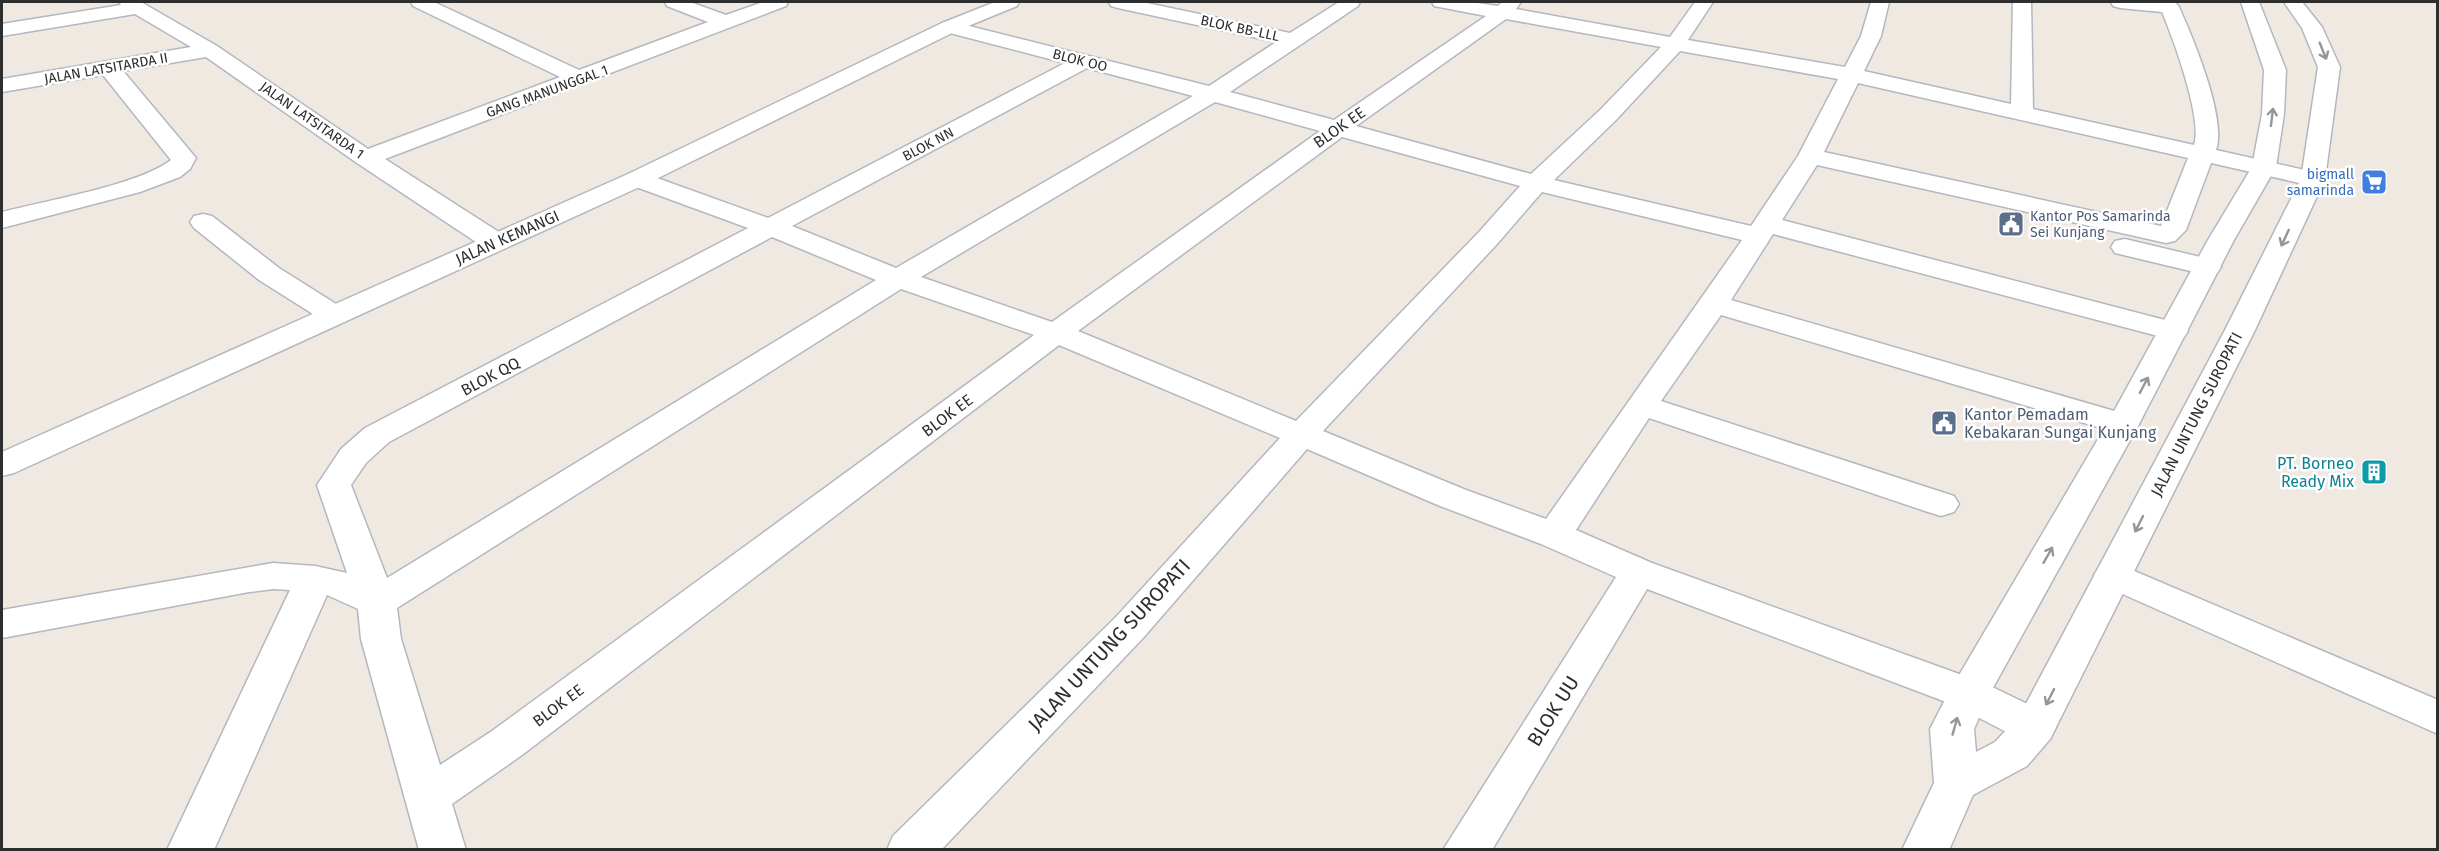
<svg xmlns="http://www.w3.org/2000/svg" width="2439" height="851" font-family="'Fira Sans',sans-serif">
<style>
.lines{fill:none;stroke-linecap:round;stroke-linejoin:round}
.minor-casing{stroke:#b4b7c1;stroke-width:3}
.tertiary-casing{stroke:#b4b7c1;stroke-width:3}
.secondary-casing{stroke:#b4b7c1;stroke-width:3}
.minor{fill:#fff;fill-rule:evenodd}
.tertiary{fill:#fff;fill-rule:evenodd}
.secondary{fill:#fff;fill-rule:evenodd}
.oneway{stroke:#969696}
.labels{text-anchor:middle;stroke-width:5;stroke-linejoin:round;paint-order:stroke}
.far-street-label{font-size:14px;fill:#2e2e2e;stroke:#fff}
.far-shop-label{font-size:14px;fill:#366cbe;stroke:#fff;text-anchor:end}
.far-service-label{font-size:14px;fill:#4e5e75;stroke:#fff;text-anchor:start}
.street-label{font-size:16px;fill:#2e2e2e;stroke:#fff}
.service-label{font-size:16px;fill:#4e5e75;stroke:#fff;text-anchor:start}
.culture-label{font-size:16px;fill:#0d838f;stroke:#fff;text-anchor:end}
.near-street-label{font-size:20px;fill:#2e2e2e;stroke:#fff}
</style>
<rect width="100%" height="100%" fill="#efe9e1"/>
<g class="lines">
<defs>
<g id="minor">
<path d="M 119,2 L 141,2 L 217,46 L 368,149 L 560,77 L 413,6 L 411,2 L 434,2 L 579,70 L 708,22 L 667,6 L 665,2 L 690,2 L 726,15 L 763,2 L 788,2 L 786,6 L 385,159 L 505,236 L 508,242 L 505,248 L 495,250 L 485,248 L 357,163 L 206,57 L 123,71 L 196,158 L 190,169 L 180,177 L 140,192 L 2,228 L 2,212 C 44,201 139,185 171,160 L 103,75 L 2,92 L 2,79 L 191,47 L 135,14 L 2,36 L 2,24 L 121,5 Z"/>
<path d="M 1109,2 L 1142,2 L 1290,33 L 1339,2 L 1360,2 L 1358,6 L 1230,92 L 1334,120 L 1486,16 L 1434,6 L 1432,2 L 1471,2 L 1498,6 L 1502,2 L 1521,2 L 1516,9 L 1670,37 L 1695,2 L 1713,2 L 1688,40 L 1845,67 L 1861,36 L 1871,2 L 1889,2 L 1881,36 L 1864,71 L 2011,104 L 2013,2 L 2031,2 L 2033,109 L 2194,145 C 2203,119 2173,38 2162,12 L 2120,8 L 2113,6 L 2111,2 L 2170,2 L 2176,3 L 2179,7 C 2193,38 2227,119 2216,150 L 2322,174 L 2325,179 L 2322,184 L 2313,186 L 2211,163 L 2186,230 L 2175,241 L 2166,243 L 1817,165 L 1782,220 L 2184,325 L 2188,331 L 2184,337 L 2173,340 L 1773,234 L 1731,300 L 2135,417 L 2139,424 L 2135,431 L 2123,434 L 2111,431 L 1721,315 L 1661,401 L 1954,496 L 1959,504 L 1954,512 L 1941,516 L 1928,512 L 1649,418 L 1576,530 L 1652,563 L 1984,683 L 2050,715 L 2056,727 L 2050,739 L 2035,744 L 2020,739 L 1954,705 L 1647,589 L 1492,850 L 1443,850 L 1616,577 L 1541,544 L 1440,506 L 1307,449 L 1143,638 L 941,850 L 887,850 L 893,836 L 1115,618 L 1280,438 L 1059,345 L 522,755 L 452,804 L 466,850 L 419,850 L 361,639 L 358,609 L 327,595 L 214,850 L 167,850 L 290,590 L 273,589 L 249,592 L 2,638 L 2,610 L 273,563 L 315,566 L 347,573 L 317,485 L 341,449 L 365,428 L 748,228 L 628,184 L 625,179 L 628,174 L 637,172 L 646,174 L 768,218 L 1065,63 L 942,31 L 939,27 L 942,23 L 949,21 L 1209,86 L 1276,42 L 1118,8 L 1111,6 ZM 1506,19 L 1661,47 L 1600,110 L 1531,174 L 1356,126 ZM 1680,51 L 1838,79 L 1798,156 L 1751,226 L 1554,180 L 1616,120 ZM 1087,68 L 1193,96 L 896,268 L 792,226 ZM 1858,83 L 2188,158 L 2161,226 L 1824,152 ZM 1215,102 L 1320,131 L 1052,322 L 921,277 ZM 1342,137 L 1520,186 L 1479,232 L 1296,421 L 1078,331 ZM 1542,192 L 1742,240 L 1546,519 L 1466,490 L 1323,431 L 1497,244 ZM 772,237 L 876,280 L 387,578 L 351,485 L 366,463 L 389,442 ZM 901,289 L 1034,335 L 492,731 L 440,765 L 401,639 L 397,608 Z"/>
<path d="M 203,214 L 212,216 L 279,268 L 344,309 L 349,315 L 344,321 L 334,324 L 324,321 L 259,280 L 194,228 L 190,222 L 194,216 Z"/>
<path d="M 2125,239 L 2217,261 L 2221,267 L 2217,273 L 2207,275 L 2115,253 L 2111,247 L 2115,241 Z"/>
<path d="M 2113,562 L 2438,700 L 2438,734 L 2100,584 L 2094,575 L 2100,566 Z"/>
</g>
<path id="tertiary" d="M 995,2 L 1019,2 L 1017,6 L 956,31 L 646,184 L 14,473 L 2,476 L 2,452 L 628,174 L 942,23 Z"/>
<path id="secondary" d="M 2241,2 L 2259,2 L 2286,70 L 2284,114 L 2276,167 L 2234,240 L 2139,424 L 1989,695 L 1974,729 L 1976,752 L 1995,742 L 2020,715 L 2225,330 L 2301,179 L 2318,67 L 2302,28 L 2284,2 L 2302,2 L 2322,27 L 2340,67 L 2325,179 L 2255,330 L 2050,739 L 2027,766 L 1973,795 L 1949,850 L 1902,850 L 1934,783 L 1930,729 L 1948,694 L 2107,424 L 2208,240 L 2252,167 L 2262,114 L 2264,70 Z"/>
</defs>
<use href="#minor" class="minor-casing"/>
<use href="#tertiary" class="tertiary-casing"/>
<use href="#secondary" class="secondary-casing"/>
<use href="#minor" class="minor"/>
<use href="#tertiary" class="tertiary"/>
<use href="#secondary" class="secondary"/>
</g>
<defs><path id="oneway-shaft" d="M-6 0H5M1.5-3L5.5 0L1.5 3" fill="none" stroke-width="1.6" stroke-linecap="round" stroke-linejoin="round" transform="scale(1.5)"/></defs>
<g class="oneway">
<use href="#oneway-shaft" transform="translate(2323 51) rotate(68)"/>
<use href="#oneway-shaft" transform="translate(2272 117) rotate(-83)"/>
<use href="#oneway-shaft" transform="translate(2285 238) rotate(115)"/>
<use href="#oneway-shaft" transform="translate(2144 385) rotate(-62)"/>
<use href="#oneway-shaft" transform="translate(2139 524) rotate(117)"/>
<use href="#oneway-shaft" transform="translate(2048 555) rotate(-60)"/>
<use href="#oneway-shaft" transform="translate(2050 697) rotate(117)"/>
<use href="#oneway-shaft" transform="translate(1955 726) rotate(-74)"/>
</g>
<defs>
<symbol id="supermarket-square" viewBox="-11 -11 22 22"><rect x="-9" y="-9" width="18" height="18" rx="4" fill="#3f7fe0" stroke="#fff"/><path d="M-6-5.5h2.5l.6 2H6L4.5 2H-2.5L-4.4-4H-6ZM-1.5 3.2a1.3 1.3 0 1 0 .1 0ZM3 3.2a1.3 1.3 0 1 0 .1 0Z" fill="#fff"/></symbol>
<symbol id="civic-square" viewBox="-11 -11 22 22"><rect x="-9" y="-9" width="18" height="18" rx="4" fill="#5c6f8a" stroke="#fff"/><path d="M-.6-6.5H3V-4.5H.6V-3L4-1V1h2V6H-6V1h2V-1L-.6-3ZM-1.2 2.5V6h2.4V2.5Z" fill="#fff"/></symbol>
<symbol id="building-square" viewBox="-11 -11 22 22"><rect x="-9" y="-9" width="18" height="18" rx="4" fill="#0f9aa8" stroke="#fff"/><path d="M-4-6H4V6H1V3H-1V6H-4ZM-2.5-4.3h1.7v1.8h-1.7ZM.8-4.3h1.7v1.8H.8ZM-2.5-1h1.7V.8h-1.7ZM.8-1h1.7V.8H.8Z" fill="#fff"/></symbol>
</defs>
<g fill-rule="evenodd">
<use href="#supermarket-square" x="2359" y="167" width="30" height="30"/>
<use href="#civic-square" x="1996" y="209" width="30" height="30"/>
<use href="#civic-square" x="1929" y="408" width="30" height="30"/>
<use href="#building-square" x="2359" y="457" width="30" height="30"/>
</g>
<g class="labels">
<g class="far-street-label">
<text transform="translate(1240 28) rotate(12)" y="5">BLOK BB-LLL</text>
<text transform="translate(1080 60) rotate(14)" y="5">BLOK OO</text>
<text transform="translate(106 68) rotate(-10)" y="5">JALAN LATSITARDA II</text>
<text transform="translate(547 91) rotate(-20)" y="5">GANG MANUNGGAL 1</text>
<text transform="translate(312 120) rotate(35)" y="5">JALAN LATSITARDA 1</text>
<text transform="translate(928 144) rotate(-28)" y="5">BLOK NN</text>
</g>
<g class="far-shop-label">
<text x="2354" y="179">bigmall<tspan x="2354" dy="16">samarinda</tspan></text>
</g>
<g class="far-service-label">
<text x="2030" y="221">Kantor Pos Samarinda<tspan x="2030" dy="16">Sei Kunjang</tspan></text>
</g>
<g class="street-label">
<text transform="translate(1339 127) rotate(-35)" y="6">BLOK EE</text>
<text transform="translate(507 237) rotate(-24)" y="6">JALAN KEMANGI</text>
<text transform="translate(490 376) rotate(-28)" y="6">BLOK QQ</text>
<text transform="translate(2196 414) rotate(-63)" y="6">JALAN UNTUNG SUROPATI</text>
<text transform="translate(947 415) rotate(-37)" y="6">BLOK EE</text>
<text transform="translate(558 705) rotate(-37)" y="6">BLOK EE</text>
</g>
<g class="service-label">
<text x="1964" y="420">Kantor Pemadam<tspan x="1964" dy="18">Kebakaran Sungai Kunjang</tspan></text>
</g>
<g class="culture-label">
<text x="2354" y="469">PT. Borneo<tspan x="2354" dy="18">Ready Mix</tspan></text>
</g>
<g class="near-street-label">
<text transform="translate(1109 645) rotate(-47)" y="7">JALAN UNTUNG SUROPATI</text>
<text transform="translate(1553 711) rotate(-58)" y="7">BLOK UU</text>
</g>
</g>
<rect width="2439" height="851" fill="none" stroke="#2e2e2e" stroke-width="6"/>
</svg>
